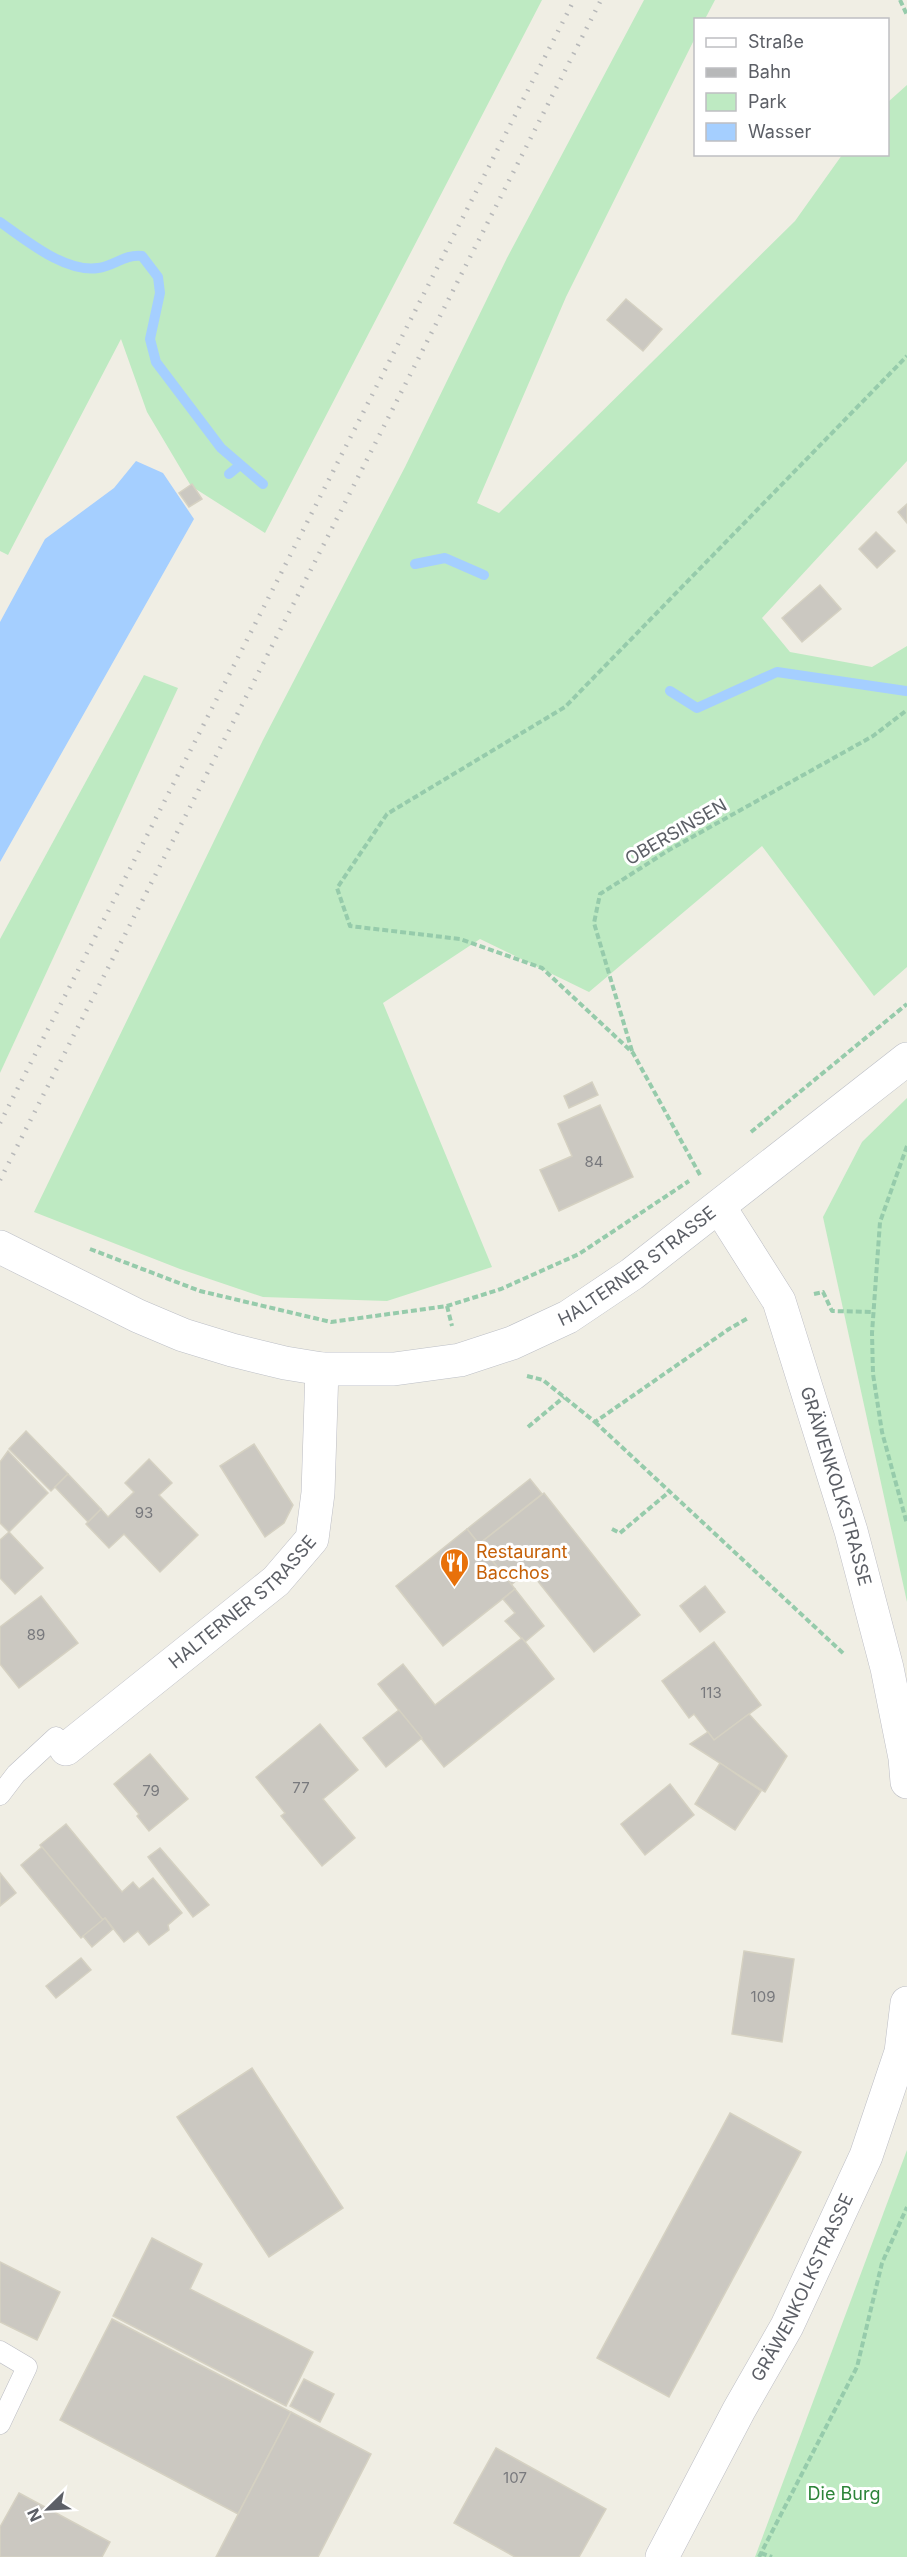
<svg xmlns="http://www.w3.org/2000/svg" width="907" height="2557" font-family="Inter,sans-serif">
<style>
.green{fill:#beeac2}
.water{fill:#a5cfff}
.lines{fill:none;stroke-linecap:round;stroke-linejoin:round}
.stream{stroke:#a5cfff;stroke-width:10}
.building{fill:#cbc8c1;stroke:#d5d1c2;stroke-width:1.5}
.service-casing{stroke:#bcbdc4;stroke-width:21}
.minor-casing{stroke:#bcbdc4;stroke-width:34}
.secondary-casing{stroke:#bcbfc6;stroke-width:34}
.path{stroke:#96cbab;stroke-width:4;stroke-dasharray:6 3;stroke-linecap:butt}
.service{stroke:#fff;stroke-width:20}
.minor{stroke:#fff;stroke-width:33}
.secondary{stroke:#fff;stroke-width:33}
.rail{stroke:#b7b8b9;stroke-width:4.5;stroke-dasharray:1.5 8;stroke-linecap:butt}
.labels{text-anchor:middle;stroke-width:6;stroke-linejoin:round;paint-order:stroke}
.number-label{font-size:15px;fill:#78797d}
.street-label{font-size:18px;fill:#5c5f66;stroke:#fff}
.food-label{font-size:18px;fill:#c56008;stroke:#fff;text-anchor:start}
.park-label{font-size:18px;fill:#2c8439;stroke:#fff}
</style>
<rect width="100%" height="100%" fill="#f0eee4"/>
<g class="green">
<path d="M 0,0 L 542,0 L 265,533 L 191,486 L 147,412 L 121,339 L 8,555 L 0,551 Z"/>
<path d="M 644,0 L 715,0 L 705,19 L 696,20 L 695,38 L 566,297 L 477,503 L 499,513 L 795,221 L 842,155 L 888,154 L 888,102 L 907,85 L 907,461 L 762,618 L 790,652 L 872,667 L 907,646 L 907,967 L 874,996 L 762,846 L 589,992 L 480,939 L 383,1003 L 492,1267 L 387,1301 L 263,1297 L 180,1269 L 34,1212 L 263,740 L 405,467 L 507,258 Z"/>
<path d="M 144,675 L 178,688 L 0,1073 L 0,939 Z"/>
<path d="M 907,1098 L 907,1602 L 823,1217 L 862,1142 Z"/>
<path d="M 907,2150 L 907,2557 L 755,2557 Z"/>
</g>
<path class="water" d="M 136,461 L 163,473 L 194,519 L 0,862 L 0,622 L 45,539 L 114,488 Z"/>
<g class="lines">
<g class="stream">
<path d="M 0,222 C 26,240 65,273 98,268 C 115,266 124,254 142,256 L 158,277 L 160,293 L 150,339 L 156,362 L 221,448 L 263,484"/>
<path d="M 229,474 L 240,465"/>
<path d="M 415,564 L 445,558 L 484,575"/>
<path d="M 670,691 L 697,708 L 777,672 L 906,691"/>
</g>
</g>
<g class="building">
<path d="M 626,299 L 662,329 L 643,351 L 607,320 Z"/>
<path d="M 192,484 L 202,499 L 189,507 L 179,493 Z"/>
<path d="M 907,504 L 907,523 L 898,512 Z"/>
<path d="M 876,532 L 895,551 L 877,568 L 859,549 Z"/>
<path d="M 820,585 L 841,609 L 802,642 L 782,618 Z"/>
<path d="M 592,1082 L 598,1095 L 569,1108 L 564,1096 Z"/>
<path d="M 600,1105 L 633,1177 L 559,1211 L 540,1170 L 572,1156 L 558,1124 Z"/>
<path d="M 26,1431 L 68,1474 L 51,1491 L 9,1449 Z"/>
<path d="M 254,1444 L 293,1505 L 284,1523 L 265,1537 L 220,1466 Z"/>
<path d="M 8,1451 L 48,1493 L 9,1532 L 0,1523 L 0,1462 Z"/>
<path d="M 149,1459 L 172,1483 L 159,1495 L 198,1535 L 160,1572 L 124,1534 L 109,1548 L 86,1524 L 101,1509 L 108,1517 L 134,1492 L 125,1483 Z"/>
<path d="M 68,1474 L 101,1509 L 88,1522 L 55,1487 Z"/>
<path d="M 530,1479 L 542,1494 L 479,1544 L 467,1529 Z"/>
<path d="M 544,1493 L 640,1615 L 594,1652 L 529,1570 L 511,1585 L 479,1544 Z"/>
<path d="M 467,1529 L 515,1589 L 443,1646 L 396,1586 Z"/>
<path d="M 9,1532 L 43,1568 L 15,1594 L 0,1578 L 0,1540 Z"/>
<path d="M 705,1586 L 725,1612 L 700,1632 L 680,1606 Z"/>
<path d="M 515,1589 L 544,1626 L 525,1642 L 505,1621 L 515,1613 L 503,1599 Z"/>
<path d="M 41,1596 L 78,1643 L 19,1688 L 0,1664 L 0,1627 Z"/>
<path d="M 522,1638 L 554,1679 L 444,1767 L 378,1684 L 403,1664 L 435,1705 Z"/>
<path d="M 714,1642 L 761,1705 L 714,1740 L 694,1714 L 689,1718 L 662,1681 Z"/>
<path d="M 399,1710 L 422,1738 L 386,1767 L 363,1738 Z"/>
<path d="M 749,1714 L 787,1756 L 765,1792 L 690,1744 L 708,1732 L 714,1740 Z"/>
<path d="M 320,1724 L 358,1770 L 323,1799 L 355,1838 L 322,1866 L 281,1816 L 285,1813 L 256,1777 Z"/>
<path d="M 150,1754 L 188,1799 L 149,1831 L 137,1816 L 139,1814 L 114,1784 Z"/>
<path d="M 720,1763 L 761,1791 L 735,1830 L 695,1804 Z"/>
<path d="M 670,1784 L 694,1815 L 645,1855 L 621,1824 Z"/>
<path d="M 66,1824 L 122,1892 L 133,1882 L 139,1889 L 153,1878 L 182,1913 L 168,1925 L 169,1930 L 149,1945 L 138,1931 L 124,1942 L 105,1918 L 103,1920 L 40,1845 Z"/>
<path d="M 42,1847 L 103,1920 L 81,1938 L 21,1865 Z"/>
<path d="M 160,1848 L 209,1905 L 193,1917 L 148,1857 Z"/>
<path d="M 0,1873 L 16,1893 L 0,1906 Z"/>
<path d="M 105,1918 L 113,1929 L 92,1947 L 83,1936 Z"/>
<path d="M 744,1951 L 794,1959 L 782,2042 L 732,2034 Z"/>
<path d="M 81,1958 L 91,1970 L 56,1998 L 46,1986 Z"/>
<path d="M 252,2068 L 343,2208 L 269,2257 L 177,2117 Z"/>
<path d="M 730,2113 L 801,2152 L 669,2397 L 597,2358 Z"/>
<path d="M 152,2238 L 202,2264 L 190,2289 L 313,2352 L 286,2406 L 113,2316 Z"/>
<path d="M 0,2262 L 60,2292 L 37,2340 L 0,2322 Z"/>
<path d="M 112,2319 L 291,2412 L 238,2514 L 60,2420 Z"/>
<path d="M 304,2379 L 334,2394 L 320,2422 L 290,2406 Z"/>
<path d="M 291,2412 L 371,2454 L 318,2557 L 216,2557 Z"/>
<path d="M 496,2448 L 606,2509 L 579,2557 L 515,2557 L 454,2523 Z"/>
<path d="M 19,2493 L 110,2542 L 102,2557 L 0,2557 L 0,2527 Z"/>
</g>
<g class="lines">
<defs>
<g id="service">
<path d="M 0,1795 L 16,1774 L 56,1737 L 66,1749"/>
<path d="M 0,2351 L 27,2367 L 0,2424"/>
</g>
<g id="minor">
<path id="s1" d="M 720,1208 L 779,1301 L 851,1531 L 887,1668 L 905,1758 L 907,1782"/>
<path id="s2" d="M 66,1749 L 276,1581 L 312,1539 L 318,1493 L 322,1369"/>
<path id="s3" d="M 662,2557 L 739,2410 L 787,2326 L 866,2156 L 901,2052 L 907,2003"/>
</g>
<g id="secondary">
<path id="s4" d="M 0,1247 L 138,1316 L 183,1335 L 232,1350 L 285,1363 L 322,1369 L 394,1369 L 460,1360 L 512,1343 L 568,1317 L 632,1274 L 907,1059"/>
</g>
</defs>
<use href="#service" class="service-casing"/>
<use href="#minor" class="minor-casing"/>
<use href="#secondary" class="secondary-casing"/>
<g class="path">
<path d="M 900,0 L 907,15"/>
<path d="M 632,1051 L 594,923 L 600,894 L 669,850 L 873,736 L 907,710"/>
<path d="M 751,1132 L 907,1004"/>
<path d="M 907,1146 L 880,1222 L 872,1333 L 873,1374 L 882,1432 L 907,1524"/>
<path d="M 700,1175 L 633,1053 L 542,968 L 460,939 L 350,926 L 337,888 L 387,814 L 565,707 L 907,356"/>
<path d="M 90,1249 L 200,1291 L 331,1322 L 447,1306 L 501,1289 L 579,1254 L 689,1181"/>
<path d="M 814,1294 L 823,1292 L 832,1311 L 872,1312"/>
<path d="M 447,1306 L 452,1326"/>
<path d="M 527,1376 L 543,1380 L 595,1422 L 729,1329 L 748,1318"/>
<path d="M 595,1422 L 845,1655"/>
<path d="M 528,1427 L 564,1397"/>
<path d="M 612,1529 L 620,1533 L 669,1492"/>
<path d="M 761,2553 L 772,2557"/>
<path d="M 759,2557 L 857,2367 L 882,2263 L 907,2207"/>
</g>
<use href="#service" class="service"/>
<use href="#minor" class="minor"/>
<use href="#secondary" class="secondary"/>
<g class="rail">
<path d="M 0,1123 L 574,0"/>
<path d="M 0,1180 L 601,0"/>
</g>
</g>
<defs>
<symbol id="restaurant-pin" viewBox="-11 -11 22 30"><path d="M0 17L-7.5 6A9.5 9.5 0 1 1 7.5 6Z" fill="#e8710a" stroke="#fff"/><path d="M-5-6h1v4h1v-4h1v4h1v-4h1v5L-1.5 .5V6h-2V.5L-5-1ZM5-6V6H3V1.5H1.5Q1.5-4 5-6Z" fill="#fff"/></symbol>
</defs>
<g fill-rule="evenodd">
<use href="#restaurant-pin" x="438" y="1546" width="33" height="45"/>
</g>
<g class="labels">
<g class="number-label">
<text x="594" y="1167">84</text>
<text x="144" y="1518">93</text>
<text x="36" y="1640">89</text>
<text x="711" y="1698">113</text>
<text x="301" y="1793">77</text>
<text x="151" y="1796">79</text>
<text x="763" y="2002">109</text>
<text x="515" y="2483">107</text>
</g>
<g class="street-label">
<text transform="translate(676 832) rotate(-30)" y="6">OBERSINSEN</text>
<text dy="6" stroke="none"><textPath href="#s4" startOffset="687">HALTERNER STRASSE</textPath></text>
<text dy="6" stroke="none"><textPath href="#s1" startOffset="304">GRÄWENKOLKSTRASSE</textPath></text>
<text dy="6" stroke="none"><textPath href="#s2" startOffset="230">HALTERNER STRASSE</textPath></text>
<text dy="6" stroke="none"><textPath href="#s3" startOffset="304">GRÄWENKOLKSTRASSE</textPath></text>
</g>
<g class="food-label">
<text x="476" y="1558">Restaurant<tspan x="476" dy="21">Bacchos</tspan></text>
</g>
<g class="park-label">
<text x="844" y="2500">Die Burg</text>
</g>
</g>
<rect x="694" y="18" width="195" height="138" fill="#ffffff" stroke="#bebfc2" stroke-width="1.5"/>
<rect x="706" y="38" width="30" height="9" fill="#ffffff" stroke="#bebfc2" stroke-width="1.5"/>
<text x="748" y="48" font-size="18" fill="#5c5f66">Straße</text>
<rect x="706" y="68" width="30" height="9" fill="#b7b8b9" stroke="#bebfc2" stroke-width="1.5"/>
<text x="748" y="78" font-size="18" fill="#5c5f66">Bahn</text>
<rect x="706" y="93" width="30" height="18" fill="#beeac2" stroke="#bebfc2" stroke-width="1.5"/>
<text x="748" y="108" font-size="18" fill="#5c5f66">Park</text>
<rect x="706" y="123" width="30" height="18" fill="#a5cfff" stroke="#bebfc2" stroke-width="1.5"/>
<text x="748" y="138" font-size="18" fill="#5c5f66">Wasser</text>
<g transform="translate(48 2509) rotate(246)" stroke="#ffffff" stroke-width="4.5" paint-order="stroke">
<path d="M0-4.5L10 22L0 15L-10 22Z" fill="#5c5f66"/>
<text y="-9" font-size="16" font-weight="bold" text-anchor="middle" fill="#5c5f66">N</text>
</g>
</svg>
